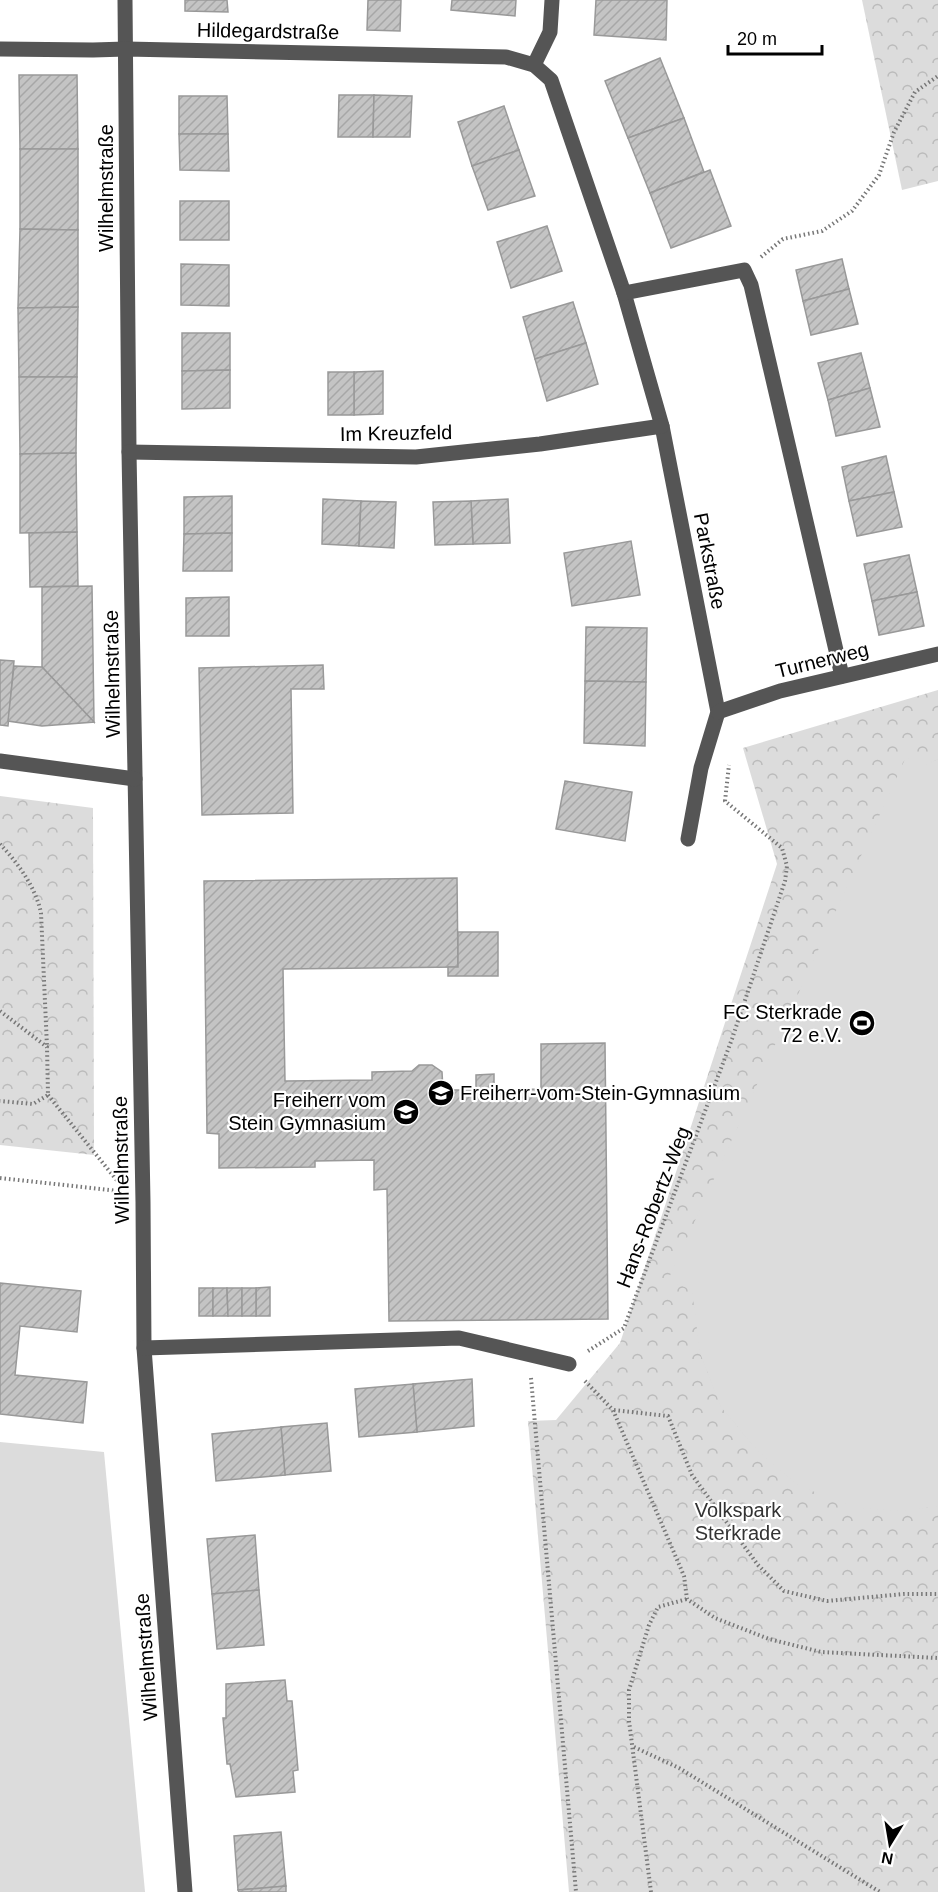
<svg xmlns="http://www.w3.org/2000/svg" width="938" height="1892" font-family="Helvetica,sans-serif">
<style>
.park{fill:url(#park-crowns)}
.garden{fill:#dcdcdc}
.building{fill:url(#building-hatch);stroke:#999;stroke-width:1.5}
.lines{fill:none;stroke-linecap:round;stroke-linejoin:round}
.path{stroke:#777;stroke-width:4;stroke-dasharray:1.5 3;stroke-linecap:butt}
.minor{stroke:#555;stroke-width:15}
.labels{text-anchor:middle;stroke-width:4.5;stroke-linejoin:round;paint-order:stroke}
.street-label{font-size:20px;fill:#000;stroke:#fff}
.poi-label{font-size:20px;fill:#000;stroke:#fff;text-anchor:end}
.park-label{font-size:20px;fill:#333;stroke:#fff}
</style>
<defs>
<pattern id="park-crowns" width="20" height="18" patternUnits="userSpaceOnUse" patternTransform="scale(1.5)"><rect width="20" height="18" fill="#dcdcdc"/><path d="M2 6a3 3 0 1 1 6 0M12 15a3 3 0 1 1 6 0" fill="none" stroke="#bbb"/></pattern>
<pattern id="building-hatch" width="6" height="6" patternUnits="userSpaceOnUse" patternTransform="scale(1.5)"><rect width="6" height="6" fill="#c4c4c4"/><path d="M-1 1l2-2M0 6l6-6M5 7l2-2" fill="none" stroke="#a7a7a7"/></pattern>
</defs>
<rect width="100%" height="100%" fill="#fff"/>
<g class="park">
<path d="M 862,0 L 938,0 L 938,181 L 902,190 Z"/>
<path d="M 938,690 L 938,1892 L 569,1892 L 528,1421 L 556,1420 L 620,1343 L 777,864 L 743,748 Z"/>
<path d="M 0,796 L 93,808 L 94,1155 L 0,1145 Z"/>
</g>
<g class="garden">
<path d="M 906,757 L 925,765 L 938,759 L 938,1506 L 904,1511 L 857,1508 L 799,1486 L 757,1450 L 721,1407 L 700,1353 L 692,1290 L 668,1280 Z"/>
<path d="M 0,1442 L 104,1452 L 145,1892 L 0,1892 Z"/>
</g>
<g class="building">
<path d="M 185,0 L 227,0 L 228,12 L 185,11 Z"/>
<path d="M 368,0 L 401,0 L 400,31 L 367,30 Z"/>
<path d="M 452,0 L 516,0 L 515,16 L 451,10 Z"/>
<path d="M 596,0 L 667,0 L 666,40 L 594,35 Z"/>
<path d="M 660,58 L 684,118 L 628,138 L 605,81 Z"/>
<path d="M 19,75 L 77,75 L 78,149 L 20,149 Z"/>
<path d="M 339,95 L 374,95 L 373,137 L 338,137 Z"/>
<path d="M 374,95 L 412,96 L 410,137 L 373,137 Z"/>
<path d="M 179,96 L 227,96 L 228,134 L 179,134 Z"/>
<path d="M 504,106 L 519,150 L 472,166 L 458,122 Z"/>
<path d="M 684,118 L 704,172 L 650,193 L 628,138 Z"/>
<path d="M 179,134 L 228,134 L 229,171 L 180,170 Z"/>
<path d="M 20,149 L 78,149 L 78,230 L 20,229 Z"/>
<path d="M 519,150 L 535,196 L 488,210 L 472,166 Z"/>
<path d="M 710,170 L 731,226 L 671,248 L 650,193 Z"/>
<rect x="180" y="201" width="49" height="39"/>
<path d="M 547,226 L 562,271 L 511,288 L 497,242 Z"/>
<path d="M 20,229 L 78,230 L 78,307 L 18,308 Z"/>
<path d="M 842,259 L 849,289 L 803,301 L 796,270 Z"/>
<path d="M 181,264 L 229,265 L 229,306 L 181,305 Z"/>
<path d="M 849,289 L 858,324 L 811,335 L 803,301 Z"/>
<path d="M 573,302 L 586,343 L 535,359 L 523,317 Z"/>
<path d="M 78,307 L 77,377 L 19,377 L 18,308 Z"/>
<path d="M 182,333 L 230,333 L 230,370 L 182,371 Z"/>
<path d="M 586,343 L 598,384 L 547,401 L 535,359 Z"/>
<path d="M 861,353 L 870,388 L 828,400 L 818,363 Z"/>
<path d="M 230,370 L 230,408 L 182,409 L 182,371 Z"/>
<path d="M 383,371 L 383,414 L 354,415 L 354,372 Z"/>
<rect x="328" y="372" width="26" height="43"/>
<path d="M 19,377 L 77,377 L 76,453 L 20,454 Z"/>
<path d="M 870,388 L 880,427 L 836,436 L 828,400 Z"/>
<path d="M 76,453 L 77,532 L 20,533 L 20,454 Z"/>
<path d="M 886,456 L 894,492 L 849,501 L 842,467 Z"/>
<path d="M 894,492 L 902,527 L 857,536 L 849,501 Z"/>
<path d="M 232,496 L 232,533 L 184,534 L 184,497 Z"/>
<path d="M 323,499 L 361,501 L 359,546 L 322,544 Z"/>
<path d="M 508,499 L 510,543 L 473,544 L 471,501 Z"/>
<path d="M 361,501 L 396,502 L 394,548 L 359,546 Z"/>
<path d="M 471,501 L 473,544 L 435,545 L 433,502 Z"/>
<path d="M 77,532 L 78,586 L 30,587 L 29,533 Z"/>
<path d="M 232,533 L 232,571 L 183,571 L 184,534 Z"/>
<path d="M 631,541 L 640,595 L 572,606 L 564,553 Z"/>
<path d="M 909,555 L 917,592 L 872,601 L 864,564 Z"/>
<path d="M 92,586 L 94,722 L 42,667 L 42,587 Z"/>
<path d="M 917,592 L 924,626 L 879,635 L 872,601 Z"/>
<path d="M 229,597 L 229,636 L 186,636 L 186,598 Z"/>
<path d="M 586,627 L 647,628 L 646,682 L 585,681 Z"/>
<path d="M 0,660 L 14,661 L 8,726 L 0,725 Z"/>
<path d="M 323,665 L 324,689 L 291,689 L 293,813 L 202,815 L 199,668 Z"/>
<path d="M 14,666 L 42,667 L 94,722 L 42,726 L 8,721 Z"/>
<path d="M 585,681 L 646,682 L 645,746 L 584,743 Z"/>
<path d="M 565,781 L 632,792 L 625,841 L 556,829 Z"/>
<path d="M 457,878 L 458,967 L 283,969 L 285,1081 L 372,1080 L 372,1072 L 412,1071 L 419,1065 L 432,1065 L 442,1072 L 443,1090 L 476,1090 L 476,1075 L 494,1074 L 494,1090 L 541,1089 L 541,1044 L 605,1043 L 608,1319 L 389,1321 L 387,1189 L 374,1190 L 374,1160 L 315,1161 L 315,1167 L 219,1168 L 219,1134 L 207,1133 L 204,881 Z"/>
<path d="M 458,932 L 498,932 L 498,976 L 448,976 L 448,967 L 458,967 Z"/>
<path d="M 0,1283 L 81,1291 L 77,1332 L 20,1326 L 15,1375 L 87,1382 L 83,1423 L 0,1414 Z"/>
<path d="M 270,1287 L 270,1316 L 256,1316 L 256,1288 Z"/>
<rect x="199" y="1288" width="14" height="28"/>
<path d="M 213,1288 L 227,1288 L 228,1316 L 213,1316 Z"/>
<path d="M 227,1288 L 242,1288 L 242,1316 L 228,1316 Z"/>
<rect x="242" y="1288" width="14" height="28"/>
<path d="M 472,1379 L 474,1426 L 417,1432 L 413,1384 Z"/>
<path d="M 413,1384 L 417,1432 L 359,1437 L 355,1389 Z"/>
<path d="M 327,1423 L 331,1471 L 285,1475 L 281,1427 Z"/>
<path d="M 281,1427 L 285,1475 L 216,1481 L 212,1434 Z"/>
<path d="M 255,1535 L 259,1590 L 212,1594 L 207,1539 Z"/>
<path d="M 259,1590 L 264,1645 L 217,1649 L 212,1594 Z"/>
<path d="M 285,1680 L 287,1701 L 292,1701 L 298,1770 L 293,1771 L 295,1792 L 236,1797 L 230,1764 L 227,1764 L 223,1718 L 226,1718 L 226,1684 Z"/>
<path d="M 281,1832 L 286,1886 L 238,1890 L 234,1836 Z"/>
<path d="M 286,1886 L 286,1892 L 239,1892 L 238,1890 Z"/>
</g>
<g class="lines">
<g class="path">
<path d="M 761,257 L 783,239 L 822,231 L 852,211 L 879,175 L 894,132 L 915,92 L 938,76"/>
<path d="M 0,844 C 18,863 36,888 41,913 L 47,1047"/>
<path d="M 0,1011 L 47,1047 L 48,1095 L 33,1104 L 0,1101"/>
<path d="M 48,1095 L 119,1183"/>
<path d="M 0,1178 L 119,1191"/>
<path d="M 588,1351 L 624,1328 L 732,1039 L 785,881 L 787,866 L 782,848 L 725,801 L 729,765"/>
<path d="M 531,1378 L 576,1892"/>
<path d="M 585,1381 L 613,1410 L 684,1576 L 687,1599 L 715,1618 L 769,1639 L 821,1652 L 938,1658"/>
<path d="M 614,1410 L 668,1416 L 692,1475 L 758,1565 L 784,1591 L 827,1601 L 904,1594 L 938,1594"/>
<path d="M 634,1747 L 679,1768 L 880,1892"/>
<path d="M 651,1892 L 629,1721 L 629,1690 L 649,1625 L 658,1607 L 687,1599"/>
</g>
<g class="minor">
<path d="M 125,0 L 129,452 L 143,1202 L 144,1348 L 185,1892"/>
<path d="M 0,49 L 93,50 L 126,49 L 506,57 L 534,65 L 551,80 L 624,293 L 662,426 L 718,712 L 701,768 L 688,839"/>
<path d="M 534,65 L 550,32 L 552,0"/>
<path d="M 624,293 L 744,270 L 751,285 L 842,676"/>
<path d="M 129,452 L 416,457 L 540,444 L 662,426"/>
<path d="M 718,712 L 780,691 L 938,654"/>
<path d="M 0,761 L 135,779"/>
<path d="M 144,1348 L 459,1338 L 569,1364"/>
</g>
</g>
<defs>
<symbol id="stadium-disc" viewBox="-11 -11 22 22"><circle r="9.5" fill="#000" stroke="#fff"/><path d="M0-5a6.5 5 0 1 0 0 10a6.5 5 0 1 0 0-10ZM-3.5-1.8h7v3.6h-7Z" fill="#fff"/></symbol>
<symbol id="school-disc" viewBox="-11 -11 22 22"><circle r="9.5" fill="#000" stroke="#fff"/><path d="M0-5L7-2L0 1L-7-2ZM-4 1L0 2.5L4 1V4Q0 6-4 4Z" fill="#fff"/></symbol>
</defs>
<g fill-rule="evenodd">
<use href="#stadium-disc" x="847" y="1008" width="30" height="30"/>
<use href="#school-disc" x="426" y="1078" width="30" height="30"/>
<use href="#school-disc" x="391" y="1097" width="30" height="30"/>
</g>
<g class="labels">
<g class="street-label">
<text transform="translate(268 31) rotate(1)" y="7">Hildegardstraße</text>
<text transform="translate(106 188) rotate(-90)" y="7">Wilhelmstraße</text>
<text transform="translate(396 433) rotate(-1)" y="7">Im Kreuzfeld</text>
<text transform="translate(710 561) rotate(79)" y="7">Parkstraße</text>
<text transform="translate(822 660) rotate(-14)" y="7">Turnerweg</text>
<text transform="translate(112 674) rotate(-91)" y="7">Wilhelmstraße</text>
<text transform="translate(121 1160) rotate(-91)" y="7">Wilhelmstraße</text>
<text transform="translate(653 1207) rotate(-69)" y="7">Hans-Robertz-Weg</text>
<text transform="translate(146 1657) rotate(-94)" y="7">Wilhelmstraße</text>
</g>
<g class="poi-label">
<text x="842" y="1019">FC Sterkrade<tspan x="842" dy="23">72 e.V.</tspan></text>
<text x="460" y="1100" text-anchor="start">Freiherr-vom-Stein-Gymnasium</text>
<text x="386" y="1107">Freiherr vom<tspan x="386" dy="23">Stein Gymnasium</tspan></text>
</g>
<g class="park-label">
<text x="738" y="1517">Volkspark<tspan x="738" dy="23">Sterkrade</tspan></text>
</g>
</g>
<g transform="translate(890 1844) rotate(191)" stroke="#ffffff" stroke-width="4.5" paint-order="stroke">
<path d="M0-4.5L10 22L0 15L-10 22Z" fill="#000000"/>
<text y="-9" font-size="16" font-weight="bold" text-anchor="middle" fill="#000000">N</text>
</g>
<path d="M728 45v9h94v-9" fill="none" stroke="#000000" stroke-width="3"/>
<text x="737" y="45" font-size="18" fill="#000000" stroke="#ffffff" stroke-width="4.5" paint-order="stroke">20 m</text>
</svg>
